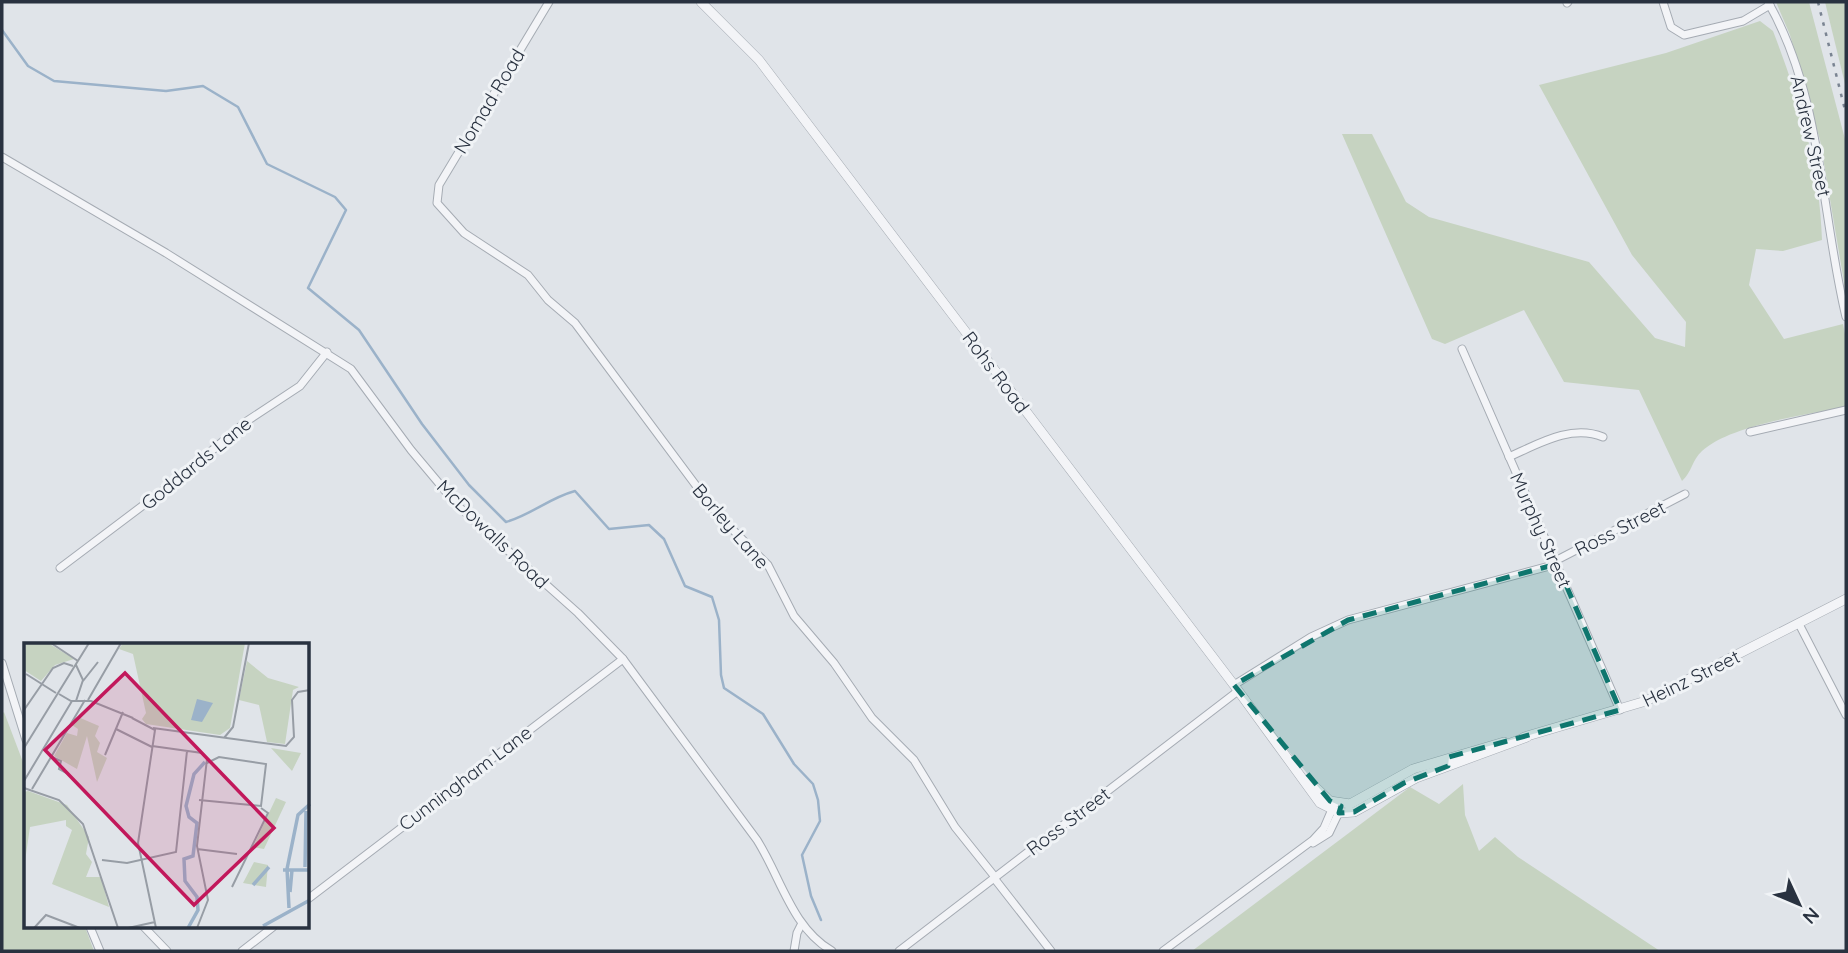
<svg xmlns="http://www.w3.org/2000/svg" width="1848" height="953" font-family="Quicksand,sans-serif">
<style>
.green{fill:#c6d3c1}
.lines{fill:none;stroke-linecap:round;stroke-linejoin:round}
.stream{stroke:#9bb2c9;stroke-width:2.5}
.minor-casing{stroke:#a5abb3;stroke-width:9}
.tertiary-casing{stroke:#a5abb3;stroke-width:10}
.minor{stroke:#f3f4f7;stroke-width:7}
.tertiary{stroke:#f3f4f7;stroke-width:9}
.rail{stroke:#7a8492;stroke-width:2.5;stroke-dasharray:3.5 7;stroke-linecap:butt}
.marked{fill:#0f766e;fill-opacity:0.2;stroke:#0f766e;stroke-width:5;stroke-dasharray:14 9;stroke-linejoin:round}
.labels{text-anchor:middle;stroke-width:6;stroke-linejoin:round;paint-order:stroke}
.street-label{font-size:19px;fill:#293240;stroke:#f0f3f6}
.inset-river{fill:none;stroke:#9bb2c9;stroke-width:3.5}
.inset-road{fill:none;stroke:#979da5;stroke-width:2}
.view{fill:#c2185b;fill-opacity:0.15;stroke:#c2185b;stroke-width:3.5}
.inset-edge{fill:none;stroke:#293240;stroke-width:3.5}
</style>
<rect width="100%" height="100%" fill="#e0e4e9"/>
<g class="green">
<path d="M 1776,2 L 1809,2 L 1846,143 L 1846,294 L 1820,140 L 1790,35 Z"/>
<path d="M 1825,2 L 1846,2 L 1846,88 Z"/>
<path d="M 1760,21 L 1773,31 C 1799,99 1820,167 1822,240 L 1783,251 L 1756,249 L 1749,285 L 1784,339 L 1843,324 L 1846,339 L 1846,407 C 1809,414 1730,425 1702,451 C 1692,460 1692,472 1682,481 L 1639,390 L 1564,382 L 1524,310 L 1445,344 L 1432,339 L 1342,134 L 1372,134 L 1406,202 L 1429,217 L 1589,262 L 1655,338 L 1685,347 L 1686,322 L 1632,255 L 1539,85 L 1666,53 Z"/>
<path d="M 4,712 L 26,770 L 26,927 L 85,927 L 94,951 L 2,950 L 2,714 Z"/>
<path d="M 1463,784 L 1465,815 L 1479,851 L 1495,837 L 1518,857 L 1660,951 L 1192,951 L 1410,787 L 1439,804 Z"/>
</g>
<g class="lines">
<path class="stream" d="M 2,30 L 28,66 L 54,81 L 166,91 L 203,86 L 238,107 L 267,164 L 335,197 L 346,210 L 308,288 L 359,330 L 422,424 L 469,485 L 506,522 C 531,515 549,498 575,491 L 609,529 L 649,525 L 664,539 L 685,586 L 712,597 L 719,620 L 721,675 L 724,688 L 763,714 L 794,764 L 813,784 L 818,800 L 820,821 L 802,855 L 811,896 L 821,920"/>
<defs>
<g id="minor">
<path d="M 549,2 L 439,185 L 437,203 L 464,233 L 528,275 L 548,300 L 575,323 L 718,515 L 768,565 L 794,616 L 834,663 L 872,718 L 914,760 L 955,827 L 995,877"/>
<path d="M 1663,2 L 1671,27 L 1684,35 L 1743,21 L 1770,5"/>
<path d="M 1768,2 C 1822,96 1821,213 1846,317"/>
<path d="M 1567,3 L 1568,2"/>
<path d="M 2,157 L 166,253 L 351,369 L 411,450 L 458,506 L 578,613 L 623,659 L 757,840 C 781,878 792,928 832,951"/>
<path d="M 1462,349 L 1620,710"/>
<path d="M 1750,432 L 1846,410"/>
<path d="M 1509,457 C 1538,444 1571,424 1603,437"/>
<path d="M 1555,561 L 1685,494"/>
<path d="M 60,568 L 178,479 L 247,421 L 300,386 L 327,352"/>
<path d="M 1799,624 L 1846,715"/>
<path d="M 2,663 L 26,740"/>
<path d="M 1234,685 L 1311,637 L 1348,620 L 1557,564"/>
<path d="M 1313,843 L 1329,833 L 1340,810"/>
<path d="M 994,878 L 1051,951"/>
<path d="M 308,899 L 623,659"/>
<path d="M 90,927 L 100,951"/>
<path d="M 144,927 L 167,951"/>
<path d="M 242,951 L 273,927"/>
<path d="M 794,951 L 797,933 L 801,925"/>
<path d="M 899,951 L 1238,691"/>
<path d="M 1163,951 L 1313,840 L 1324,828 L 1333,807"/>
</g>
<g id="tertiary">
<path d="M 701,2 L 759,60 L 1234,685 L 1320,803 L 1340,813 L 1354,812 L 1416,778 L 1527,737"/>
<path d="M 1524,737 L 1646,701 L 1846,599"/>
<path d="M 1309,781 L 1330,801 L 1350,804 L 1413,769 L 1504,742"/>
</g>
</defs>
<use href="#minor" class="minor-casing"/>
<use href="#tertiary" class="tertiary-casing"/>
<use href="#minor" class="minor"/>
<use href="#tertiary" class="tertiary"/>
<path class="rail" d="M 1818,2 L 1846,114"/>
</g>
<path class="marked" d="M 1557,564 L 1620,710 L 1449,757 L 1448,766 L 1404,783 L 1354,812 L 1339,813 L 1341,806 L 1330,801 L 1234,685 L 1348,620 Z"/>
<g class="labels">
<g class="street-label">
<text transform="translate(489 101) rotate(-59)" y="7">Nomad Road</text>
<text transform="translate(1811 136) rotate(77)" y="7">Andrew Street</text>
<text transform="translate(996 372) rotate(53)" y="7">Rohs Road</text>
<text transform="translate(196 463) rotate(-39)" y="7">Goddards Lane</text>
<text transform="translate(731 526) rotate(49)" y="7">Borley Lane</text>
<text transform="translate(1620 528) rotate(-27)" y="7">Ross Street</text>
<text transform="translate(1541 530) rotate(66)" y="7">Murphy Street</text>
<text transform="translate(493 534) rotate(44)" y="7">McDowalls Road</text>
<text transform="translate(1691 678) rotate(-26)" y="7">Heinz Street</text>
<text transform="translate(465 778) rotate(-37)" y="7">Cunningham Lane</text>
<text transform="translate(1068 821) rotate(-37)" y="7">Ross Street</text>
</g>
</g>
<g transform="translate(24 643)">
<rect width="285" height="285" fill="#e0e4e9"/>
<path d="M 2,0 L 24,0 L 50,16 L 31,22 L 17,38 L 0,27 ZM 99,0 L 221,0 L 206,85 L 196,92 L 122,81 L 118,76 L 122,70 L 109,11 L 95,6 ZM 223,18 L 244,35 L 275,44 L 269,47 L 261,101 L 243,99 L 235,62 L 215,57 ZM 54,74 L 75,83 L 71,93 L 76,100 L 73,109 L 83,115 L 73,139 L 63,93 L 53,126 L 30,113 L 43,90 L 53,93 L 54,86 L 48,82 ZM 247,105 L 277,110 L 268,128 ZM 4,148 L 43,162 L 65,194 L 62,211 L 68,219 L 62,234 L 77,234 L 85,264 L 28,241 L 48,187 L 42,183 L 42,177 L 6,184 L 0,225 L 0,149 ZM 252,155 L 262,159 L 240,206 L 229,204 ZM 230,219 L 244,222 L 242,244 L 219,240 Z" fill="#c6d3c1"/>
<path d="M 173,56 L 189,60 L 178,79 L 167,77 Z" fill="#9bb2c9"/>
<path class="inset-river" d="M 281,224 L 282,168M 263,226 L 274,172 L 286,161M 263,226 L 265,265M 259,227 L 286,227M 229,242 L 245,224M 266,249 L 268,227M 239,283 L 286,257M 164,285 L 174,267 L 173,254 L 161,238 L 160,216 L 169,213 L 173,180 L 165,174 L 162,163 L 170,131 L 181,119"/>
<path class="inset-road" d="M 27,0 L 54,18M 52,22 L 59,37 L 52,58M 2,31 L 32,50M 59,38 L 74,19M 35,51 L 47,58 L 67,58 L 109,75M 64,57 L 97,0M 0,67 L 29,25 L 40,20 L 49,23M 108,75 L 131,87 L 114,200 L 132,285M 129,85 L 262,103 L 270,94 L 268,57 L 274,49 L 286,47M 92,86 L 128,104M 200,95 L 209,84 L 225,0M 128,103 L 178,110 L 183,116 L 173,203 L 184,257 L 173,285M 0,105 L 65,0M 81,112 L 99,69M 28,114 L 37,118 L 35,126 L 44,131M 0,138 L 48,58M 0,145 L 35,157 L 59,181 L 94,285M 8,146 L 61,57M 175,157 L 237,163 L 242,121 L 195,114 L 183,120M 173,206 L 213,211M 78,217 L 103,220 L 152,209 L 163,108M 208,244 L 244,170 L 237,165M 10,285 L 22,272 L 56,285M 104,285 L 131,279"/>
<path class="view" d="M 101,30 L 250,185 L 170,262 L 21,107 Z"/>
<rect width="285" height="285" class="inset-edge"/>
</g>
<rect width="1848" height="953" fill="none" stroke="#293240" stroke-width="7"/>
<g transform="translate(1799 904) rotate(134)" stroke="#f0f3f6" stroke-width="5" paint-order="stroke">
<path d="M0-5L12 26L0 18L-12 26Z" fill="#293240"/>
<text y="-10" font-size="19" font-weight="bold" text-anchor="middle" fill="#293240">N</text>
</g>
</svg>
